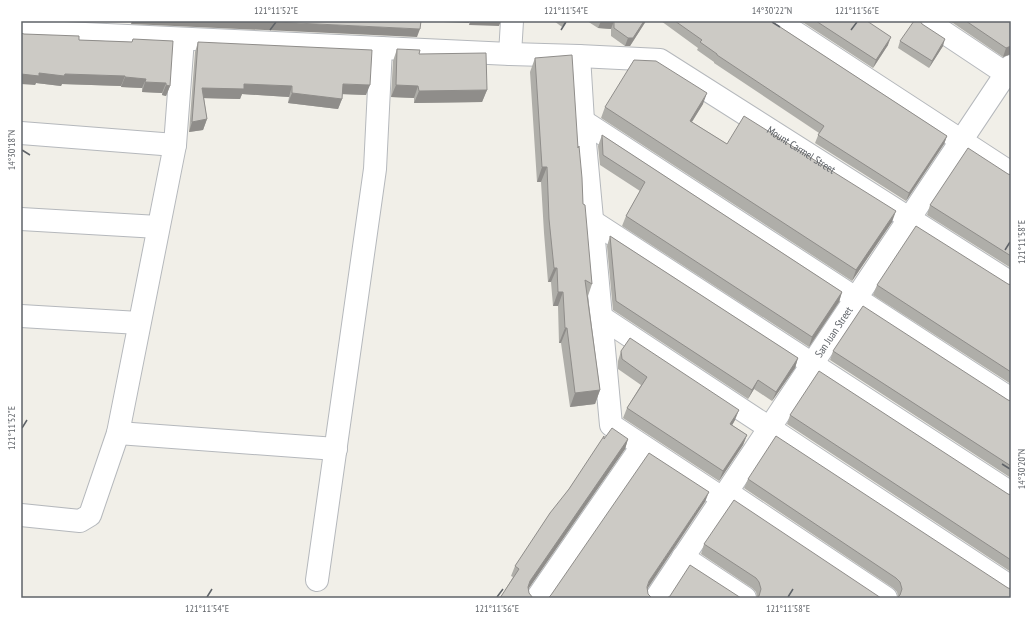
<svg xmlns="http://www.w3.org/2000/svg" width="1032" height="619" font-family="'PT Sans Narrow',sans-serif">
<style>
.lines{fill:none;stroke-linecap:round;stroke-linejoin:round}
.minor-casing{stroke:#b5b8bc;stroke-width:24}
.minor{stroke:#fff;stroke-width:22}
.wall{fill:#afaea9}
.shaded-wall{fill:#8f8d8a}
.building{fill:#cccac5;stroke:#8f8d8a}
.ticks{fill:none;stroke:#5f6368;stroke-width:1.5}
.labels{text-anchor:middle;stroke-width:3;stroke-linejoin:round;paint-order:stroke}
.street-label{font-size:11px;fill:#5f6368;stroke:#fff}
.neatline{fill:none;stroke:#5f6368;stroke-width:1.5}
.ticks-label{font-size:10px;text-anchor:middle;fill:#5f6368}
</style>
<rect width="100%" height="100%" fill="#f1efe8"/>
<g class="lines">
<defs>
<g id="minor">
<path d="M 778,21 L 1011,173"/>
<path d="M 927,21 L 1011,77"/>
<path id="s1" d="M 21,31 L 510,54 L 579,56 L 660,60 L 1011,283"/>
<path d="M 510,54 L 512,21"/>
<path d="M 579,56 L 583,121 L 611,425 L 722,498"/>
<path d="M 583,121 L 1011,399"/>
<path d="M 21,133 L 175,145"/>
<path d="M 21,219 L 158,227"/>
<path d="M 592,221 L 1011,493"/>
<path d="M 21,316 L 139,323"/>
<path d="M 601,317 L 1011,587"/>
<path d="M 118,433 L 336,449"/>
<path d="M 727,492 L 886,598"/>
<path d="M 21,515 L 80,521 L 90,515 L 118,433 L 175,145 L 183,39"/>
<path d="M 683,557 L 745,598"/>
<path d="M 317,580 L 375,169 L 381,48"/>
<path d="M 537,598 L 642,446"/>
<path id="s2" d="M 656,598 L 1011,66"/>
</g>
</defs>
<use href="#minor" class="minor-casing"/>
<use href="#minor" class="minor"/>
</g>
<g class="wall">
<path d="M 554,21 L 567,21 L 562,27 Z"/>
<path d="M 587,21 L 646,21 L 630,46 L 625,46 L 611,36 L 611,29 L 598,28 Z"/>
<path d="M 661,21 L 772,21 L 774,23 L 947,136 L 944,144 L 906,201 L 815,143 L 819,133 L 714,63 L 714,62 L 697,50 L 698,48 Z"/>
<path d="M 801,21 L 867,21 L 888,45 L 873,68 Z"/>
<path d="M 950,21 L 1011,21 L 1011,54 L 1003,57 Z"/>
<path d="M 24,34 L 79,40 L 132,42 L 133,39 L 170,86 L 166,96 L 162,95 L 162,93 L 142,92 L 142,88 L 121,87 L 121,86 L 62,84 L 61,86 L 36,83 L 35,85 Z"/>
<path d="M 900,41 L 943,46 L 929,68 L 898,48 Z"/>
<path d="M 198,42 L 366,95 L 342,94 L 342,99 L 338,109 L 288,103 L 289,97 L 242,94 L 240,99 L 204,98 L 207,119 L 203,130 L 189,132 L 195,52 Z"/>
<path d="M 397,49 L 419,54 L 487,90 L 482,102 L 414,103 L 414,98 L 391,97 L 393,61 Z"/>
<path d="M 535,58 L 578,148 L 583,204 L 592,284 L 588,296 L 600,390 L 595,404 L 570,407 L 561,343 L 559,343 L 558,306 L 553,306 L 551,282 L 548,282 L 544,233 L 541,182 L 537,182 L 530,72 Z"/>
<path d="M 703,104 L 692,122 L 727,144 L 892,222 L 852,281 L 601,118 L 605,107 Z"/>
<path d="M 602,135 L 842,292 L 839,302 L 809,347 L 622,226 L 626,216 L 640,191 L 600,165 L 598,146 Z"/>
<path d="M 1008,174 L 1011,175 L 1011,268 L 927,215 L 930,205 Z"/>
<path d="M 610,236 L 798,358 L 795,368 L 772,401 L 754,389 L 748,399 L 613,310 L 607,246 Z"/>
<path d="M 1008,284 L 1011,285 L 1011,384 L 873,295 L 877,285 Z"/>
<path d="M 621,351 L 735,420 L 732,425 L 747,435 L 743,445 L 719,481 L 623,418 L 627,408 L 641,385 L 618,369 L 618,361 Z"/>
<path d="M 833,351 L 1011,401 L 1011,478 L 830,360 Z"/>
<path d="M 790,415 L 1011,495 L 1011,572 L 787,424 Z"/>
<path d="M 604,439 L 628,439 L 625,449 L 528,589 L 505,590 L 513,577 L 511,576 L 515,566 Z"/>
<path d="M 748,479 L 1008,588 L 898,597 L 897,592 L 893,588 L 744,488 Z"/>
<path d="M 704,544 L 881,598 L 757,597 L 756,592 L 752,588 L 701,554 Z"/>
</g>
<g class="shaded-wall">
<path d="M 132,21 L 255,21 L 420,29 L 417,37 L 131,24 Z"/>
<path d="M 418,21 L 469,21 L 469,23 Z"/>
<path d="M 470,21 L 501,21 L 499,26 L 469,25 Z"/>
<path d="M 565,21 L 567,21 L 562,27 Z"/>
<path d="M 601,21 L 614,21 L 611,29 L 598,28 Z"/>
<path d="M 644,21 L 646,21 L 630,46 L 625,46 L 628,38 Z"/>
<path d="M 891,37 L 888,45 L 873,68 L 876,60 Z"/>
<path d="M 945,39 L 943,46 L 929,68 L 932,61 Z"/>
<path d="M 1011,46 L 1011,54 L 1003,57 L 1006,48 Z"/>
<path d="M 39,73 L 65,74 L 125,76 L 121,86 L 62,84 L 61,86 L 36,83 L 35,85 L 21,84 L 21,74 Z"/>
<path d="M 125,77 L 146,79 L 142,88 L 121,87 Z"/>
<path d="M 145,82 L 166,83 L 162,93 L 142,92 Z"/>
<path d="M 244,84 L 292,86 L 289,97 L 242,94 L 240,99 L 199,98 L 202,88 Z"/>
<path d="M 343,84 L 370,85 L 366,95 L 340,94 Z"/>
<path d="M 166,85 L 170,86 L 166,96 L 162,95 Z"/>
<path d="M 396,85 L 418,86 L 414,98 L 391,97 Z"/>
<path d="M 487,90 L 482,102 L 414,103 L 419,91 Z"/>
<path d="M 292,93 L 342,99 L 338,109 L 288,103 Z"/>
<path d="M 707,93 L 703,104 L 686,131 L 690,121 Z"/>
<path d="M 207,119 L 203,130 L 189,132 L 192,122 Z"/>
<path d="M 947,136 L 944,144 L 906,201 L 909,193 Z"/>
<path d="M 542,167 L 547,167 L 541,182 L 537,182 Z"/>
<path d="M 896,211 L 892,222 L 852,281 L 856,270 Z"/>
<path d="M 554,268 L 557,268 L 551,282 L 548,282 Z"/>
<path d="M 558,292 L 563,292 L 558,306 L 553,306 Z"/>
<path d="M 842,292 L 839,302 L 809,347 L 812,337 Z"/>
<path d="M 565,328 L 567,328 L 561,343 L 559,343 Z"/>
<path d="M 798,358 L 795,368 L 772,401 L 776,392 Z"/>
<path d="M 758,380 L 754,389 L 748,399 L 752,390 Z"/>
<path d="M 600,390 L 595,404 L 570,407 L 575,393 Z"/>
<path d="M 739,410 L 735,420 L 727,434 L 730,424 Z"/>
<path d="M 747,435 L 743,445 L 719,481 L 723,471 Z"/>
<path d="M 628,439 L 625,449 L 527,591 L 530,581 Z"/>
<path d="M 709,492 L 705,502 L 646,591 L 649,581 Z"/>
</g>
<g class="building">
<path d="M 255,21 L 421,21 L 420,29 Z"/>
<path d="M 614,21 L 644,21 L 633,38 L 628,38 L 614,28 Z"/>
<path d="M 675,21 L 772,21 L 774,23 L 947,136 L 909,193 L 818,135 L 824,126 L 717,55 L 717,54 L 700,42 L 702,40 Z"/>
<path d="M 816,21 L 867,21 L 891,37 L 876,60 Z"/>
<path d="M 914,21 L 920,21 L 922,24 L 945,39 L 932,61 L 900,41 Z"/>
<path d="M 966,21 L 1011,21 L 1011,46 L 1006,48 Z"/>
<path d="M 21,33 L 24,34 L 79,36 L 79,40 L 132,42 L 133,39 L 173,41 L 170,86 L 166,85 L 166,83 L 145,82 L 146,79 L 125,77 L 125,76 L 65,74 L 64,76 L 39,73 L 39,76 L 21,74 Z"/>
<path d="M 198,42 L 372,50 L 370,85 L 343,84 L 342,99 L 292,93 L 292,86 L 244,84 L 244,89 L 202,88 L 207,119 L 192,122 Z"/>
<path d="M 397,49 L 420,50 L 419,54 L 486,53 L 487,90 L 419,91 L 418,86 L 396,85 Z"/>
<path d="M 572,55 L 578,148 L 579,146 L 582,178 L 583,204 L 585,205 L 592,284 L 585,280 L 600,390 L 575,393 L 567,328 L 565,328 L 563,292 L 558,292 L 557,268 L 554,268 L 549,219 L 547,167 L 542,167 L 535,58 Z"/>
<path d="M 634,60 L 656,61 L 707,93 L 690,121 L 727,144 L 744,116 L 896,211 L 856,270 L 605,107 Z"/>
<path d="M 602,135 L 842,292 L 812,337 L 626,216 L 645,182 L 603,155 Z"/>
<path d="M 968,148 L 1008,174 L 1011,175 L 1011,256 L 930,205 Z"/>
<path d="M 916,226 L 1008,284 L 1011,285 L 1011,372 L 877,285 Z"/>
<path d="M 610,236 L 798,358 L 776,392 L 758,380 L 752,390 L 616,301 Z"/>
<path d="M 863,306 L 1008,400 L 1011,401 L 1011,466 L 833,351 Z"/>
<path d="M 630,338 L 739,410 L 730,424 L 747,435 L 723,471 L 627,408 L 647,377 L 622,359 L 621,351 Z"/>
<path d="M 819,371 L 1008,494 L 1011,495 L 1011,560 L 790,415 Z"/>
<path d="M 612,428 L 628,439 L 530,581 L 528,587 L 529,593 L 533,598 L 500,598 L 519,569 L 515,566 L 550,513 L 569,489 L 604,436 L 604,439 Z"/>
<path d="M 776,436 L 1008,588 L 1011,589 L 1011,598 L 897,598 L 900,595 L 902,589 L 900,582 L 896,578 L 748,479 Z"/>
<path d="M 649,453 L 709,492 L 649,581 L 647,587 L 648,594 L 652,598 L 548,598 L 551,595 Z"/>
<path d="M 734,500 L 881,598 L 756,598 L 759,596 L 761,589 L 759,582 L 756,578 L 704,544 Z"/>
<path d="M 690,565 L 741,598 L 667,598 L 670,596 Z"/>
</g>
<path class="ticks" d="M 772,22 L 780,27M 270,30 L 276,22M 561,30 L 566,22M 851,30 L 857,22M 22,150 L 30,155M 1005,250 L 1010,242M 22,428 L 27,420M 1002,464 L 1010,469M 207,597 L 212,589M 497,597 L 503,589M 788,597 L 793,589"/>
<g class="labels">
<g class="street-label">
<text dy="4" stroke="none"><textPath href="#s1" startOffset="807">Mount Carmel Street</textPath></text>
<text dy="4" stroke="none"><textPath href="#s2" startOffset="320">San Juan Street</textPath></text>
</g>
</g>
<rect width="1032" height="619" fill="none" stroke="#ffffff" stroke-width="44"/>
<rect x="22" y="22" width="988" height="575" class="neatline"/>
<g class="ticks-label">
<text x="276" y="14">121°11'52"E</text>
<text x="566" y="14">121°11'54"E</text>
<text x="772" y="14">14°30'22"N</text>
<text x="857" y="14">121°11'56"E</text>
<text transform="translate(11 150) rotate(-90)" y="4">14°30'18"N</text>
<text transform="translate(1021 242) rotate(-90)" y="4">121°11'58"E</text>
<text transform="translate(11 428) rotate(-90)" y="4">121°11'52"E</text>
<text transform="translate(1021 469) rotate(-90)" y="4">14°30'20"N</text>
<text x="207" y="612">121°11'54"E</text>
<text x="497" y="612">121°11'56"E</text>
<text x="788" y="612">121°11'58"E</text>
</g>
</svg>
